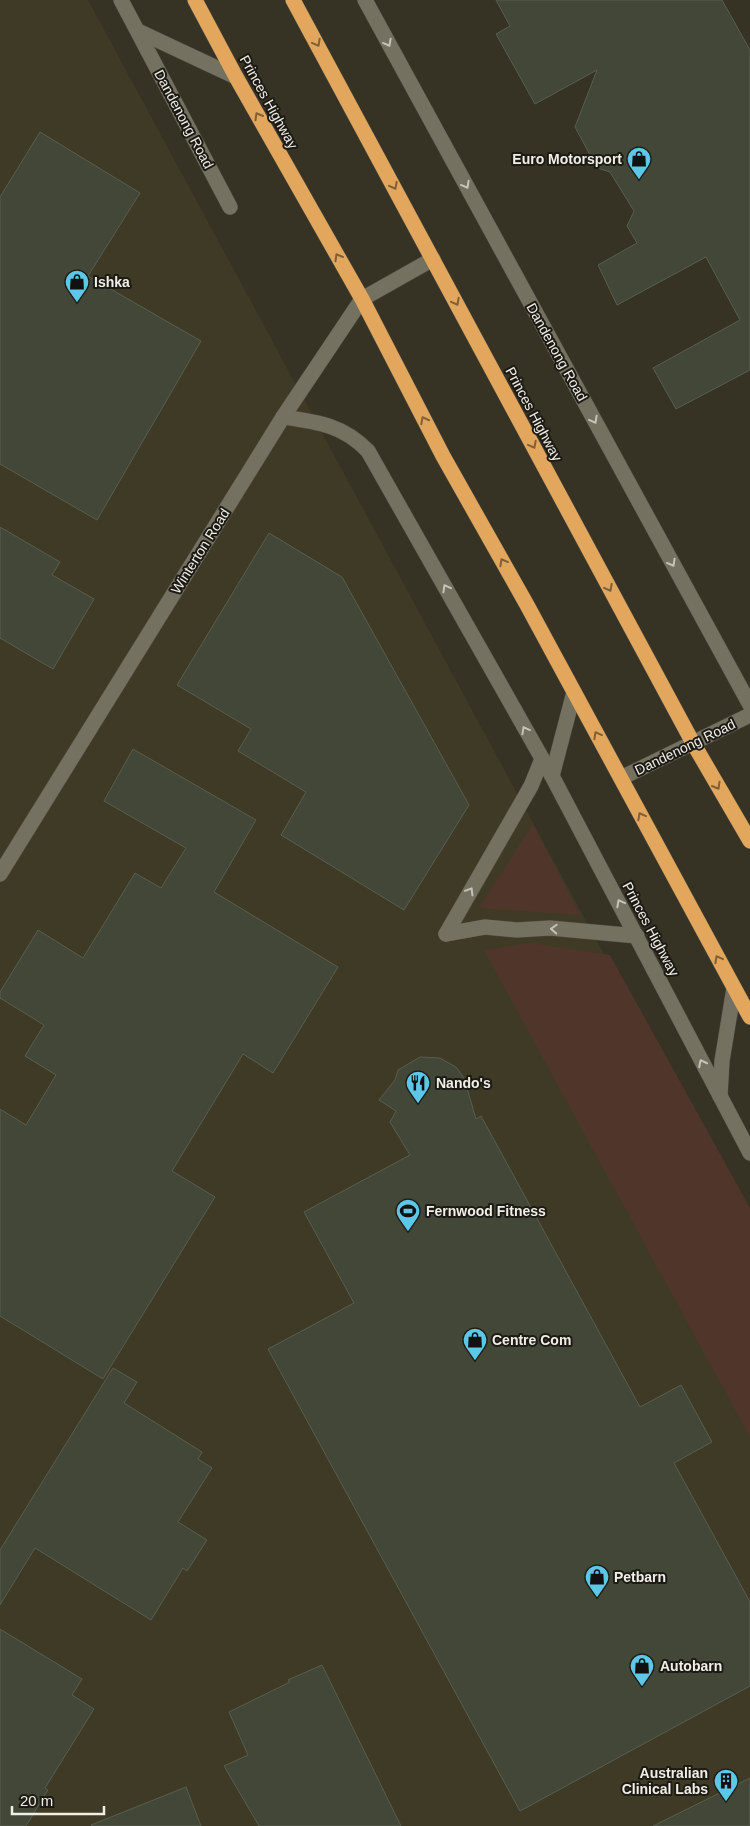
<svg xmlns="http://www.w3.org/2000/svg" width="750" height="1826" font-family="Arial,sans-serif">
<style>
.built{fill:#3f3a25}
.green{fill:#50362a}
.building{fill:#424738;stroke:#595e4f}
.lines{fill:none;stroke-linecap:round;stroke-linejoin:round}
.minor-casing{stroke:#504d41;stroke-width:16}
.highway-casing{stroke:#504d41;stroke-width:16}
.minor{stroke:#747161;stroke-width:15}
.highway{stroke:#e2a75c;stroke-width:15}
.oneway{stroke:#7f6038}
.oneway2{stroke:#c5c2b7}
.labels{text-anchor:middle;stroke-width:4;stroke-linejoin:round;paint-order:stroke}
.street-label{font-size:14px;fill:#f0eee5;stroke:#1c1a14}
.poi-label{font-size:14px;font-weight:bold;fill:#f0eee5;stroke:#1c1a14;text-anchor:start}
</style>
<rect width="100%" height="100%" fill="#363224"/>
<path class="built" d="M 0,0 L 88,0 L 750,1224 L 750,1826 L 0,1826 Z"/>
<g class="green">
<path d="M 533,824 L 580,915 L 479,908 Z"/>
<path d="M 530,943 L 610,955 L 750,1208 L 750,1437 L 484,950 Z"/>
</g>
<g class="building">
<path d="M 496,0 L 722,0 L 750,50 L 750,370 L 676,409 L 653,368 L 740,320 L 706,257 L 617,305 L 598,265 L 637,243 L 627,226 L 634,211 L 610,172 L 597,168 L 575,127 L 597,70 L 535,104 L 496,34 L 510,26 Z"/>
<path d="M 40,132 L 140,193 L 88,276 L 201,341 L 97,520 L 0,464 L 0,197 Z"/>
<path d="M 0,527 L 60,562 L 52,575 L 94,599 L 53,669 L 0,638 Z"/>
<path d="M 269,533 L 342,577 L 469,805 L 404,910 L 281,835 L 306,792 L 238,751 L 251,729 L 177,685 Z"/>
<path d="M 133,749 L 256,820 L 214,892 L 338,967 L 273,1073 L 243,1054 L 172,1171 L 215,1197 L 103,1379 L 0,1316 L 0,1109 L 26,1125 L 56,1075 L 25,1056 L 44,1025 L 0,998 L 0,992 L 38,930 L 83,958 L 135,873 L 161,888 L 186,848 L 104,801 Z"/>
<path d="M 420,1057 L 440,1058 L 456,1067 L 464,1078 L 476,1119 L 481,1116 L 640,1407 L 681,1385 L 712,1442 L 674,1463 L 750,1602 L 750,1686 L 520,1811 L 268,1349 L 354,1303 L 304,1212 L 410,1155 L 390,1122 L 396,1111 L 379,1100 L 395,1080 L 398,1070 Z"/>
<path d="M 113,1368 L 137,1382 L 124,1403 L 202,1452 L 198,1459 L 212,1468 L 178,1522 L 207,1540 L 187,1571 L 183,1568 L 151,1620 L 35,1548 L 0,1605 L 0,1550 Z"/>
<path d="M 0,1629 L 82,1679 L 72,1695 L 94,1709 L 45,1788 L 48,1790 L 26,1826 L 0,1826 Z"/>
<path d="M 322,1665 L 401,1826 L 259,1826 L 224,1766 L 248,1755 L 229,1712 L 290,1682 L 288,1680 Z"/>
<path d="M 750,1778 L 750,1826 L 653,1826 Z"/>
<path d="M 186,1787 L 201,1826 L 92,1826 L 91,1825 Z"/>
</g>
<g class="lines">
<defs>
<g id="minor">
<path d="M 121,0 L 230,207"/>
<path d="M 365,0 L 750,705"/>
<path d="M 138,31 L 236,77"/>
<path d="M 283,417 C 318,422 343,425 368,451 L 552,776 L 750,1153"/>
<path d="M 552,776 L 574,692"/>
<path d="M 621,778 L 750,715"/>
<path d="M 0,874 L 283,417 L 362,299 L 433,259"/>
<path d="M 446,934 L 531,786 L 542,759"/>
<path d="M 446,934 L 485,927 L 517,930 L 550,928 L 637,936"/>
<path d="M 720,1096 L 722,1061 L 734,988"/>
</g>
<g id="highway">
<path d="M 195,0 L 236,77 L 362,299 L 443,456 L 527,605 L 750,1017"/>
<path d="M 293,0 L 693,743 L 750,841"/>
</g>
</defs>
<use href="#minor" class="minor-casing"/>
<use href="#highway" class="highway-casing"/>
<use href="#minor" class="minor"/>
<use href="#highway" class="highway"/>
</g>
<defs><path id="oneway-chevron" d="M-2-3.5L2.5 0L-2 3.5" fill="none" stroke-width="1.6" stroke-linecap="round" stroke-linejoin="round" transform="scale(1.25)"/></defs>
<g class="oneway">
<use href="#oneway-chevron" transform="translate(317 43) rotate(62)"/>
<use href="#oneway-chevron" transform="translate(258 116) rotate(-120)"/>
<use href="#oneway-chevron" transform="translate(394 186) rotate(62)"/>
<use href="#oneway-chevron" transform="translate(338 257) rotate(-120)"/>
<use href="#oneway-chevron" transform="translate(456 302) rotate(62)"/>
<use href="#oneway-chevron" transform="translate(424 420) rotate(-117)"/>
<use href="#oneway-chevron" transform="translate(533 445) rotate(62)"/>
<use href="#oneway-chevron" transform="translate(503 562) rotate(-119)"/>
<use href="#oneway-chevron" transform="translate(609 588) rotate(62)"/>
<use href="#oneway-chevron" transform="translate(597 735) rotate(-119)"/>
<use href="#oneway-chevron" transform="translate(717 786) rotate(60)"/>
<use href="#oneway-chevron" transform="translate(641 816) rotate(-118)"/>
<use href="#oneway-chevron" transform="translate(718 959) rotate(-118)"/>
</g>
<g class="oneway2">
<use href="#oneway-chevron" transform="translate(388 43) rotate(61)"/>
<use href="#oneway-chevron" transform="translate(466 185) rotate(61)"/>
<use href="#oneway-chevron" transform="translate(594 420) rotate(61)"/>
<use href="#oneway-chevron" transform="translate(672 563) rotate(61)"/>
<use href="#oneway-chevron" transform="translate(446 588) rotate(-119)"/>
<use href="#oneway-chevron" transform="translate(525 730) rotate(-119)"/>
<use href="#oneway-chevron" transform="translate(470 891) rotate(-59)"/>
<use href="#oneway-chevron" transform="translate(620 903) rotate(-118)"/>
<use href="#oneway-chevron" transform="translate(554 929) rotate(-177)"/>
<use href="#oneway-chevron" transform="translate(702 1063) rotate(-117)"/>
</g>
<defs>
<symbol id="shop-pin" viewBox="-11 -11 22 30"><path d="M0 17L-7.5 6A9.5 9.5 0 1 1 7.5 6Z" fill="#5dc7e8" stroke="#1c1a14"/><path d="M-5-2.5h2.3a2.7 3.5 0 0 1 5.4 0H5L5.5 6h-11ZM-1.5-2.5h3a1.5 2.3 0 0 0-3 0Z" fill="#111"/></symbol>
<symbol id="restaurant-pin" viewBox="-11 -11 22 30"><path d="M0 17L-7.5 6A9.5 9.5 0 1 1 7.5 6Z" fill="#5dc7e8" stroke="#1c1a14"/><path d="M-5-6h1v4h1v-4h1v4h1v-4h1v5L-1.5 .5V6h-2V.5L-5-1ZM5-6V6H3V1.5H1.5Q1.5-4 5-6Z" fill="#111"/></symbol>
<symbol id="stadium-pin" viewBox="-11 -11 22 30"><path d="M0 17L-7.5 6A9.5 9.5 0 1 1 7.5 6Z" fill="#5dc7e8" stroke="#1c1a14"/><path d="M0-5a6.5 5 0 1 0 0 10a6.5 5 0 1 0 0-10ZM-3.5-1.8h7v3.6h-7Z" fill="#111"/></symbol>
<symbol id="building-pin" viewBox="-11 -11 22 30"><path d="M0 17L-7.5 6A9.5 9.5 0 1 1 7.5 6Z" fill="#5dc7e8" stroke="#1c1a14"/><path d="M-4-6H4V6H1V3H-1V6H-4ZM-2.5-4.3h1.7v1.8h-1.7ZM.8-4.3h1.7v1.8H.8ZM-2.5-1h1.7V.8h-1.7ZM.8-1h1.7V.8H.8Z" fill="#111"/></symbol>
</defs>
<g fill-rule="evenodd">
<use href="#shop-pin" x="625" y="145" width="28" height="38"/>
<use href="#shop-pin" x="63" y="268" width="28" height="38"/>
<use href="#restaurant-pin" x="404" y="1069" width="28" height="38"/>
<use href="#stadium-pin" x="394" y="1197" width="28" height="38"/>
<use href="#shop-pin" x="461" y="1326" width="28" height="38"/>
<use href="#shop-pin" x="583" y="1563" width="28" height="38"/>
<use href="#shop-pin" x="628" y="1652" width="28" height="38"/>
<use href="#building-pin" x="712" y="1767" width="28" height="38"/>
</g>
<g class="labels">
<g class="street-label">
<text transform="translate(269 102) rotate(61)" y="5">Princes Highway</text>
<text transform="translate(184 119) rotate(62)" y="5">Dandenong Road</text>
<text transform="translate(557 352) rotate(61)" y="5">Dandenong Road</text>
<text transform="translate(534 414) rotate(62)" y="5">Princes Highway</text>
<text transform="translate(200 551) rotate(-58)" y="5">Winterton Road</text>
<text transform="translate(685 747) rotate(-26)" y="5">Dandenong Road</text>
<text transform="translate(651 929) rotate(62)" y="5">Princes Highway</text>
</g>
<g class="poi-label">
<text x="622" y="164" text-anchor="end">Euro Motorsport</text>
<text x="94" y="287">Ishka</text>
<text x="436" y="1088">Nando's</text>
<text x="426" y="1216">Fernwood Fitness</text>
<text x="492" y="1345">Centre Com</text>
<text x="614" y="1582">Petbarn</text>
<text x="660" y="1671">Autobarn</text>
<text x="708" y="1778" text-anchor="end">Australian<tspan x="708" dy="16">Clinical Labs</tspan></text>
</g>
</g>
<path d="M12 1806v8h92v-8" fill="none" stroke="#f0eee5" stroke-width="2.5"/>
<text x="20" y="1806" font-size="15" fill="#f0eee5" stroke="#1c1a14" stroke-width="4" paint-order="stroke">20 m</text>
</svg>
